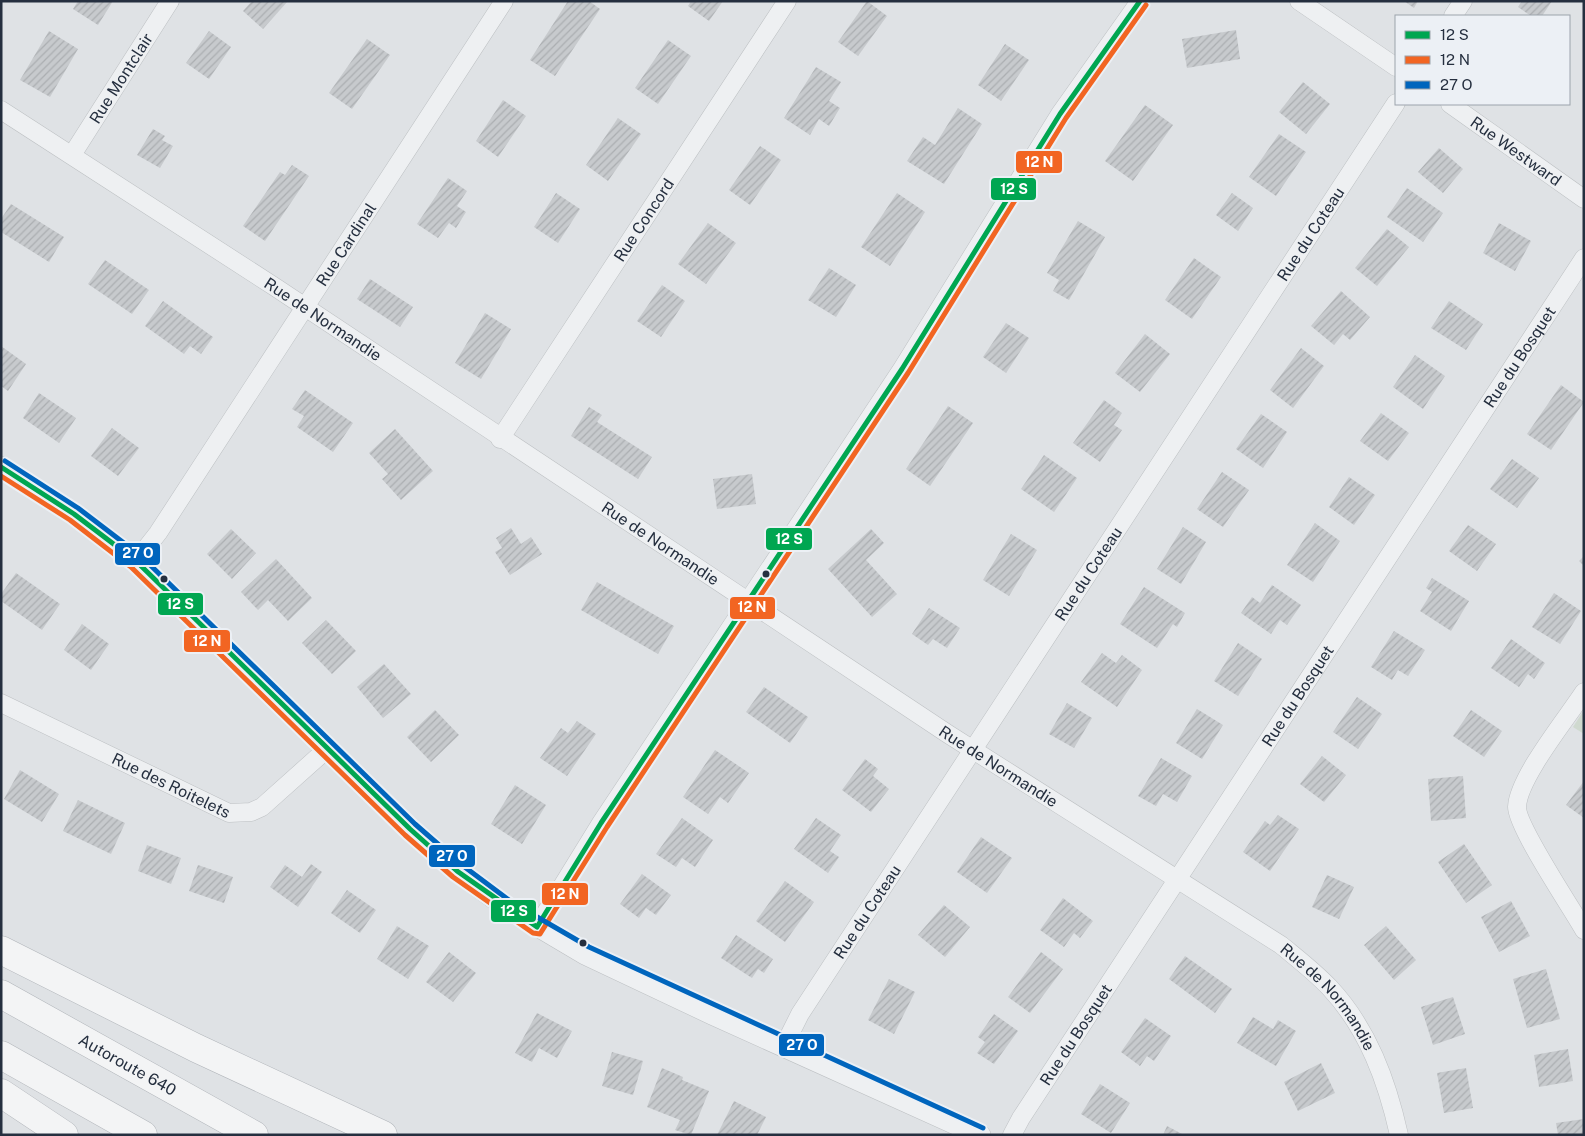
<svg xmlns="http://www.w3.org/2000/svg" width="1585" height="1136" font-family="'Public Sans',sans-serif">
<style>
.green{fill:#cfd9cf}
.building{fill:url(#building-hatch)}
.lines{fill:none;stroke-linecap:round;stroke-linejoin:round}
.minor-casing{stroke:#bdc0c3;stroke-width:19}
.tertiary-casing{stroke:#bdc0c3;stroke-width:22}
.motorway-casing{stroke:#b1b5ba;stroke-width:29}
.minor{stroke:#eef0f2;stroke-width:18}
.tertiary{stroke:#eef0f2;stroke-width:21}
.motorway{stroke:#f3f4f5;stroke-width:28}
.bus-1-casing{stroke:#ecf0f5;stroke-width:9}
.bus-2-casing{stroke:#ecf0f5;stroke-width:9}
.bus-3-casing{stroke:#ecf0f5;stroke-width:9}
.bus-1{stroke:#00a651;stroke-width:5}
.bus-2{stroke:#f26522;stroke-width:5}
.bus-3{stroke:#0065bd;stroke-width:5}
.bus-dot{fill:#252f3f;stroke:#ecf0f5;stroke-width:2}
.labels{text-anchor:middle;stroke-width:5;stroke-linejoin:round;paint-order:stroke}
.street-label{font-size:16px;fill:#252f3f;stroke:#ecf0f5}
.line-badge{stroke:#ecf0f5;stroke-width:2}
.badge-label{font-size:14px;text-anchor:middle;font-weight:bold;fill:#fff}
</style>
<defs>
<pattern id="building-hatch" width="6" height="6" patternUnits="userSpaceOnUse" patternTransform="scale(1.25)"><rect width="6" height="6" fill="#c7cacd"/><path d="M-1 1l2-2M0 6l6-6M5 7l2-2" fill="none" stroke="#abaeb1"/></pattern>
</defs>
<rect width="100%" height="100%" fill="#dfe2e5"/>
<path class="green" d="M 1584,710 L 1584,734 L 1573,727 Z"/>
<g class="building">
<path d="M 78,1 L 113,1 L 98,25 L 73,9 Z"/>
<path d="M 252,1 L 288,1 L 263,29 L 243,11 Z"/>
<path d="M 568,1 L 589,1 L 600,9 L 555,76 L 530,60 Z"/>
<path d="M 691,1 L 723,1 L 709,21 L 688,6 Z"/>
<path d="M 867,1 L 887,16 L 858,56 L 838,42 Z"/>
<path d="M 1404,1 L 1418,1 L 1414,8 Z"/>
<path d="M 1522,1 L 1552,1 L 1542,16 L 1531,16 L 1518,7 Z"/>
<path d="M 1236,30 L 1240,59 L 1187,68 L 1182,39 Z"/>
<path d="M 49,31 L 78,49 L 50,97 L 20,80 Z"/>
<path d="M 209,31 L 231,47 L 209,79 L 186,63 Z"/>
<path d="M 367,39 L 390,55 L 352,109 L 329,93 Z"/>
<path d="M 668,40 L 691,56 L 658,104 L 635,88 Z"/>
<path d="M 1005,44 L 1029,60 L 1001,101 L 978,85 Z"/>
<path d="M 816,67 L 841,82 L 829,101 L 840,108 L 829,126 L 819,119 L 810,135 L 784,118 Z"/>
<path d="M 1303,82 L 1330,104 L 1306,134 L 1279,112 Z"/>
<path d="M 503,100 L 526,116 L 498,157 L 476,141 Z"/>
<path d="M 1145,105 L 1173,125 L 1133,181 L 1105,161 Z"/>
<path d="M 958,108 L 982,124 L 944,184 L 907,161 L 923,137 L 935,145 Z"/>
<path d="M 618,118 L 641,134 L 608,181 L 586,165 Z"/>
<path d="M 153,129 L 165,136 L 162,140 L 173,146 L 160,168 L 137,155 Z"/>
<path d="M 1279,134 L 1306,152 L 1276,196 L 1249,177 Z"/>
<path d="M 760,146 L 781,160 L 750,205 L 729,190 Z"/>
<path d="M 1439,148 L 1463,169 L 1443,193 L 1418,172 Z"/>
<path d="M 292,165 L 309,176 L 265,241 L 243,226 L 280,172 L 285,175 Z"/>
<path d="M 448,178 L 467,191 L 457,206 L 466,212 L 456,228 L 449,223 L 438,238 L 417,224 Z"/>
<path d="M 1407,188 L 1443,213 L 1423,242 L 1387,217 Z"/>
<path d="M 556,193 L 580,209 L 558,243 L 534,227 Z"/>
<path d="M 897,193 L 925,212 L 890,266 L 861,247 Z"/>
<path d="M 1232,193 L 1253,208 L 1238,231 L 1216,215 Z"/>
<path d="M 11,204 L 64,237 L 49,262 L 1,232 L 1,219 Z"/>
<path d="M 1078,221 L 1105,237 L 1069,300 L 1053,291 L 1059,280 L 1047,273 Z"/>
<path d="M 708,223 L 736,243 L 706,284 L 678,264 Z"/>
<path d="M 1499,223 L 1531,241 L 1515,271 L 1483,253 Z"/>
<path d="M 1387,229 L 1409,247 L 1377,286 L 1355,268 Z"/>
<path d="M 1194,258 L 1221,277 L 1192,319 L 1165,300 Z"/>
<path d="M 105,260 L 149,290 L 132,314 L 88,284 Z"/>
<path d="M 829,268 L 856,285 L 836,317 L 808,300 Z"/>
<path d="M 370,279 L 413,307 L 400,327 L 357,299 Z"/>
<path d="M 662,285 L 685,301 L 661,337 L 637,321 Z"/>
<path d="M 1341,291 L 1370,317 L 1350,340 L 1343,334 L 1334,345 L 1311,326 Z"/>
<path d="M 163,301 L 213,337 L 201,354 L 190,346 L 184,354 L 145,326 Z"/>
<path d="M 1449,301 L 1483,324 L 1466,350 L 1431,328 Z"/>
<path d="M 485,313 L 511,329 L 481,379 L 455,363 Z"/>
<path d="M 1006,323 L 1029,338 L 1006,373 L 983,357 Z"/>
<path d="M 1145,334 L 1170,354 L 1140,392 L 1115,373 Z"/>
<path d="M 1,346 L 26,364 L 8,391 L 1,386 Z"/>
<path d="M 1301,348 L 1324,366 L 1293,408 L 1270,390 Z"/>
<path d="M 1415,355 L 1445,376 L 1423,409 L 1393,387 Z"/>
<path d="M 1561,385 L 1584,402 L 1551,450 L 1527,434 Z"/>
<path d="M 305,390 L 353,423 L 333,452 L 297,427 L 304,416 L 292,409 Z"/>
<path d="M 39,393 L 76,418 L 59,443 L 23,418 Z"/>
<path d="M 1104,400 L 1122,413 L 1114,425 L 1122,430 L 1100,462 L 1073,443 Z"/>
<path d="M 948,406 L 973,423 L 930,486 L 906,469 Z"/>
<path d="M 589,407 L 602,415 L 597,422 L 652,457 L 638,479 L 571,436 Z"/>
<path d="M 1381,413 L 1409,433 L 1388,461 L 1360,441 Z"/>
<path d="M 1261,414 L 1287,432 L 1263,468 L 1236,449 Z"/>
<path d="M 112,428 L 139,448 L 118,476 L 91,456 Z"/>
<path d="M 395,429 L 433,471 L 401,500 L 382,479 L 388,474 L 369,453 Z"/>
<path d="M 1044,455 L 1077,478 L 1054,512 L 1021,489 Z"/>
<path d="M 1512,459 L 1539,478 L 1517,508 L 1490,489 Z"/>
<path d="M 1222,472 L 1249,490 L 1223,527 L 1197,509 Z"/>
<path d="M 752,474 L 756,504 L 717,509 L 713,479 Z"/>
<path d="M 1349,477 L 1375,495 L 1354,525 L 1329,507 Z"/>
<path d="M 1315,523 L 1340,541 L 1313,582 L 1287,565 Z"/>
<path d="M 1468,525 L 1496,544 L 1477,571 L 1449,551 Z"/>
<path d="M 1183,527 L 1206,542 L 1181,584 L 1157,569 Z"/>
<path d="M 511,528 L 521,544 L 531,537 L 542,554 L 510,575 L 495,552 L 502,548 L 496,538 Z"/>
<path d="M 231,529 L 256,553 L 232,579 L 207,554 Z"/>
<path d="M 871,529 L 884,543 L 866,560 L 897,594 L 872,617 L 828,569 Z"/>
<path d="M 1011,534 L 1037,550 L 1009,596 L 983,580 Z"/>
<path d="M 1584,556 L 1584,566 L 1579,561 Z"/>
<path d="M 276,559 L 312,598 L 288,621 L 268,600 L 258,610 L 241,592 Z"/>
<path d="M 16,573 L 60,604 L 42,630 L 1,601 L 1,594 Z"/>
<path d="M 1432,578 L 1469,601 L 1451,631 L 1420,611 L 1432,592 L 1426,588 Z"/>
<path d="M 597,582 L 674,626 L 658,654 L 581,610 Z"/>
<path d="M 1272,585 L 1301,605 L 1287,625 L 1280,620 L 1271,634 L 1241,613 L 1252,597 L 1260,603 Z"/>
<path d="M 1144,587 L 1185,613 L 1177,627 L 1173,624 L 1157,648 L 1120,624 Z"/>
<path d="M 1554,593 L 1581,611 L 1560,644 L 1532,627 Z"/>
<path d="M 929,608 L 960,628 L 947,648 L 933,639 L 928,645 L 912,634 Z"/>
<path d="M 326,620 L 356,651 L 332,674 L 302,643 Z"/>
<path d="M 82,624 L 109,644 L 91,670 L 64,650 Z"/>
<path d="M 1394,631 L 1425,650 L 1408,676 L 1398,670 L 1392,680 L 1371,667 Z"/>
<path d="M 1511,639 L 1545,663 L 1534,679 L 1528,674 L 1519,687 L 1491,668 Z"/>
<path d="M 1238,643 L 1262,659 L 1238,696 L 1214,681 Z"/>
<path d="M 1102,653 L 1116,663 L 1122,655 L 1142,670 L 1117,707 L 1081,682 Z"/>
<path d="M 384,664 L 411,694 L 383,718 L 357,687 Z"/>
<path d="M 764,687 L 808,717 L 790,743 L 746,712 Z"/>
<path d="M 1357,697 L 1382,714 L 1358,749 L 1333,732 Z"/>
<path d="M 1067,703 L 1092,718 L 1074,748 L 1049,734 Z"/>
<path d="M 1197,709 L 1223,725 L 1202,759 L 1176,743 Z"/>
<path d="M 435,710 L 459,735 L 431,762 L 407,737 Z"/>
<path d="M 1471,710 L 1502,731 L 1484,757 L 1453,736 Z"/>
<path d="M 577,721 L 596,734 L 567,776 L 540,758 L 561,728 L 568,733 Z"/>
<path d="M 715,750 L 749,773 L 728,803 L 720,797 L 708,814 L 683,797 Z"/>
<path d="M 1322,756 L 1346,775 L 1324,802 L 1300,784 Z"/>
<path d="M 1161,758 L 1192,776 L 1177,802 L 1163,794 L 1156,806 L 1138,796 Z"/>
<path d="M 865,759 L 878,769 L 873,776 L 889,789 L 871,812 L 842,790 Z"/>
<path d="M 20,770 L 59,794 L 42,822 L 4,799 Z"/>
<path d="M 1463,776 L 1466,818 L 1431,821 L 1428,779 Z"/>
<path d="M 1584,781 L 1584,818 L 1566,805 Z"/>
<path d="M 515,785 L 546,805 L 522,844 L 491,824 Z"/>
<path d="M 78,800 L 125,823 L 111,854 L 63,831 Z"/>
<path d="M 1278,815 L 1299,829 L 1270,871 L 1243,852 L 1265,821 L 1270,825 Z"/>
<path d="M 682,818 L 713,840 L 695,867 L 682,858 L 676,867 L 656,854 Z"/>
<path d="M 816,818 L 841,835 L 830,851 L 839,857 L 828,873 L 794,849 Z"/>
<path d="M 981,837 L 1012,858 L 987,893 L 957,872 Z"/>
<path d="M 1464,844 L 1492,885 L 1466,903 L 1438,862 Z"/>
<path d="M 147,845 L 181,858 L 171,884 L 138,871 Z"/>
<path d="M 311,864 L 322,872 L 298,907 L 270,887 L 285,865 L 302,877 Z"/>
<path d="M 198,865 L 233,877 L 224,903 L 189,891 Z"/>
<path d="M 642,874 L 671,895 L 656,915 L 646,908 L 639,918 L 620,904 Z"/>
<path d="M 1327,875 L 1354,887 L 1339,919 L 1312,907 Z"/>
<path d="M 785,881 L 814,902 L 785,942 L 756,921 Z"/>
<path d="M 347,890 L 376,910 L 360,933 L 331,913 Z"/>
<path d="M 1063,898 L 1093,921 L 1080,938 L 1074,933 L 1064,947 L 1040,930 Z"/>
<path d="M 1511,901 L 1530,936 L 1499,952 L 1481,917 Z"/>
<path d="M 944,905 L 970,927 L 945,957 L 918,935 Z"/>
<path d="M 397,926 L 429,946 L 408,979 L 377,959 Z"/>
<path d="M 1386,926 L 1416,960 L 1394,980 L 1364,945 Z"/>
<path d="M 736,935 L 773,959 L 764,973 L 758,969 L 752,978 L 721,958 Z"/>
<path d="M 449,952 L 476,973 L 453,1002 L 426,982 Z"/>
<path d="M 1041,952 L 1063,969 L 1030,1013 L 1008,997 Z"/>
<path d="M 1185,956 L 1232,989 L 1215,1013 L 1169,979 Z"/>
<path d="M 1546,969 L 1560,1019 L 1527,1028 L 1513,979 Z"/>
<path d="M 889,979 L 915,992 L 894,1034 L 868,1020 Z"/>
<path d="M 1453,997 L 1465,1034 L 1433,1045 L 1421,1007 Z"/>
<path d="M 537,1013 L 572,1031 L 557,1058 L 539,1048 L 532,1062 L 515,1053 Z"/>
<path d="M 994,1014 L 1018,1031 L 994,1064 L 977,1053 L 985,1042 L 978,1037 Z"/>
<path d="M 1253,1017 L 1273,1029 L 1278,1020 L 1296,1031 L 1276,1066 L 1237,1043 Z"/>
<path d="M 1145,1018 L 1171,1036 L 1154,1061 L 1147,1056 L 1140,1066 L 1121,1052 Z"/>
<path d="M 1568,1049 L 1573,1081 L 1539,1087 L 1534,1055 Z"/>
<path d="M 612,1052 L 643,1061 L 633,1095 L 602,1086 Z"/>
<path d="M 1321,1063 L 1335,1093 L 1298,1111 L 1284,1082 Z"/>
<path d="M 662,1068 L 683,1077 L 682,1080 L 709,1091 L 691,1135 L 675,1130 L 680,1120 L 647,1107 Z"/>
<path d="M 1466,1068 L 1473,1108 L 1444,1113 L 1437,1073 Z"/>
<path d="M 1100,1084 L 1130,1103 L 1111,1133 L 1081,1114 Z"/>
<path d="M 734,1101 L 766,1117 L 757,1135 L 717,1135 Z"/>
<path d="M 1584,1119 L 1584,1135 L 1558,1135 L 1556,1123 Z"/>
<path d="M 1167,1126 L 1184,1135 L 1163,1135 Z"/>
</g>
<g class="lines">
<defs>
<g id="minor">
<path d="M 1299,1 L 1396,67"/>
<path d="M 1453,16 L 1463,1"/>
<path id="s1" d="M 1450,104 L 1584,199"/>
<path id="s2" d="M 1,110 L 275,287 L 948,734 L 1281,945 C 1298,959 1315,972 1330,988 C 1368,1029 1387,1081 1399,1135"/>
<path id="s3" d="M 72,155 L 170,1"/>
<path id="s4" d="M 500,439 L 787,1"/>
<path id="s5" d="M 136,561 L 158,533 L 504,1"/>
<path d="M 1584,692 C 1567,718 1518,778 1517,807 C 1517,827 1571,907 1584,930"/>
<path id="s6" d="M 1,703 L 229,813 L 251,812 L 262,807 L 328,748"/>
<path d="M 537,927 L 601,823 L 902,369 L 1060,114 L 1140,1"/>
<path id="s7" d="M 784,1046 L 800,1014 L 1396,103"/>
<path id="s8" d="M 1012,1135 L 1021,1118 L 1584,258"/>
</g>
<path id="tertiary" d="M 1,467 L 74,514 L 136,561 L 410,829 L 457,871 L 509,909 L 585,954 L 712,1014 L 980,1135"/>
<g id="motorway">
<path d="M 1,950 L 196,1048 L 383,1135"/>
<path id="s9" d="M 1,994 L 254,1135"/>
<path d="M 1,1055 L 143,1135"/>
<path d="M 1,1093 L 64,1135"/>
</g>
</defs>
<use href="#minor" class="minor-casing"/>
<use href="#tertiary" class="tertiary-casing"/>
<use href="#motorway" class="motorway-casing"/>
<use href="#minor" class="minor"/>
<use href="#tertiary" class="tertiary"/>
<use href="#motorway" class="motorway"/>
<defs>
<path id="bus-1" d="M 1,467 L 74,514 L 136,561 L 410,829 L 457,871 L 537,927 L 601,823 L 902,369 L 1060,114 L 1140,1"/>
<path id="bus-2" d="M 1,476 L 70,520 L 131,567 L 405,835 L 453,877 L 533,933 L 540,934 L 607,827 L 908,373 L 1066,118 L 1146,5"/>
<path id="bus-3" d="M 5,461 L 78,508 L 141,556 L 415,824 L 462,865 L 513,903 L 589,947 L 983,1128"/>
</defs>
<use href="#bus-1" class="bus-1-casing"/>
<use href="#bus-2" class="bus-2-casing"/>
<use href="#bus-3" class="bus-3-casing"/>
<use href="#bus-1" class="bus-1"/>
<use href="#bus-2" class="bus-2"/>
<use href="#bus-3" class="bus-3"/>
</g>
<g class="bus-dot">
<circle cx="766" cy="574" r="4.5"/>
<circle cx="164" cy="579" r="4.5"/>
<circle cx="583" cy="943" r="4.5"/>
</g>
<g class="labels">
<g class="street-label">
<text dy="6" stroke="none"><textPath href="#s3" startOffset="91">Rue Montclair</textPath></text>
<text dy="6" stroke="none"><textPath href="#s1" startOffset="81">Rue Westward</textPath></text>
<text dy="6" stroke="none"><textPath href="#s4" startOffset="262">Rue Concord</textPath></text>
<text dy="6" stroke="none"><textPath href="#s7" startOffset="968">Rue du Coteau</textPath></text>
<text dy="6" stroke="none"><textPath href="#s5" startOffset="380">Rue Cardinal</textPath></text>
<text dy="6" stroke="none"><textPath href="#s2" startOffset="384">Rue de Normandie</textPath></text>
<text dy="6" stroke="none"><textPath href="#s8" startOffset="929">Rue du Bosquet</textPath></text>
<text dy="6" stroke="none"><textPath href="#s2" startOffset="789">Rue de Normandie</textPath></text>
<text dy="6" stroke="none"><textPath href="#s7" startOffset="562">Rue du Coteau</textPath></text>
<text dy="6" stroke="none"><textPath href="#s8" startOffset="524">Rue du Bosquet</textPath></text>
<text dy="6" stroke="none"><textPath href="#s2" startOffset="1194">Rue de Normandie</textPath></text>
<text dy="6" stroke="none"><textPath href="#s6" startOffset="189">Rue des Roitelets</textPath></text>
<text dy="6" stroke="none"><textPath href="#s7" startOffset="158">Rue du Coteau</textPath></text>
<text dy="6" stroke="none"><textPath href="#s2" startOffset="1599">Rue de Normandie</textPath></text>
<text dy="6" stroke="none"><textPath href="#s8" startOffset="119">Rue du Bosquet</textPath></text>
<text dy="6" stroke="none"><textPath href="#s9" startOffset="145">Autoroute 640</textPath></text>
</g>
</g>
<g class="line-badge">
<rect x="1015" y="150" width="48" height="24" rx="5" fill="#f26522"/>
<rect x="990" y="177" width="47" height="24" rx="5" fill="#00a651"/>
<rect x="765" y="527" width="48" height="24" rx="5" fill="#00a651"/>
<rect x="114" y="542" width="47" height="24" rx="5" fill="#0065bd"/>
<rect x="157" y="592" width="47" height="24" rx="5" fill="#00a651"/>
<rect x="729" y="596" width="47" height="24" rx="5" fill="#f26522"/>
<rect x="183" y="629" width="48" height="24" rx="5" fill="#f26522"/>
<rect x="428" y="844" width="48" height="24" rx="5" fill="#0065bd"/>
<rect x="541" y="882" width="48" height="24" rx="5" fill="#f26522"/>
<rect x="490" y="899" width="47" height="24" rx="5" fill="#00a651"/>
<rect x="778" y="1033" width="47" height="24" rx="5" fill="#0065bd"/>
</g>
<g class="badge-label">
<text x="1039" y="167">12 N</text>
<text x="1014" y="194">12 S</text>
<text x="789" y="544">12 S</text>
<text x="138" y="558">27 O</text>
<text x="180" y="609">12 S</text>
<text x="752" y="612">12 N</text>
<text x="207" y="646">12 N</text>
<text x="452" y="861">27 O</text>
<text x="565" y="899">12 N</text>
<text x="514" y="916">12 S</text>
<text x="802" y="1050">27 O</text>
</g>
<rect width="1585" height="1136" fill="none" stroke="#252f3f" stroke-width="5"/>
<rect x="1395" y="15" width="175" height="90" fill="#ecf0f5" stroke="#9ca3ac"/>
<rect x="1405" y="31" width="25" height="8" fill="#00a651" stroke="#9ca3ac"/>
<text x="1440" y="40" font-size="15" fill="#252f3f">12 S</text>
<rect x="1405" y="56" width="25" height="8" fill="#f26522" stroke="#9ca3ac"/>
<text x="1440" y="65" font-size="15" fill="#252f3f">12 N</text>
<rect x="1405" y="81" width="25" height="8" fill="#0065bd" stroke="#9ca3ac"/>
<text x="1440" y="90" font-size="15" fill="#252f3f">27 O</text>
</svg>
